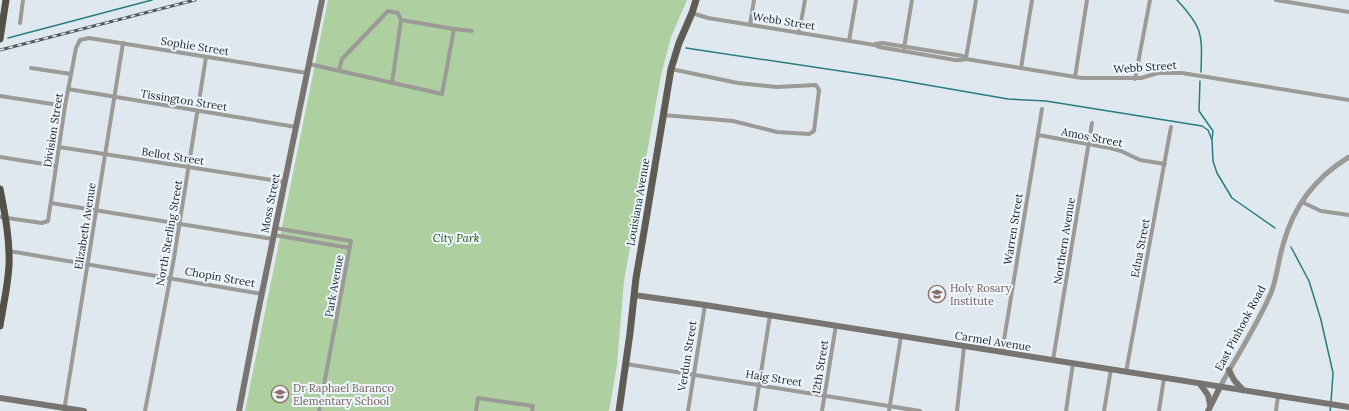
<svg xmlns="http://www.w3.org/2000/svg" width="1349" height="411" font-family="Lora,serif">
<style>
.green{fill:#aecf9f}
.lines{fill:none;stroke-linecap:round;stroke-linejoin:round}
.stream{stroke:#277d80;stroke-width:1.5}
.minor{stroke:#9c9a96;stroke-width:4}
.tertiary{stroke:#9c9a96;stroke-width:5}
.secondary{stroke:#787570;stroke-width:6}
.primary{stroke:#5e5c54;stroke-width:7}
.trunk{stroke:#545149;stroke-width:7}
.rail-casing{stroke:#54595d;stroke-width:3}
.rail{stroke:#edf5fd;stroke-width:1.5;stroke-dasharray:4.5;stroke-linecap:butt}
.labels{text-anchor:middle;stroke-width:4;stroke-linejoin:round;paint-order:stroke}
.street-label{font-size:11px;fill:#1e2124;stroke:#edf5fd}
.park-label{font-size:11px;font-style:italic;fill:#254f0b;stroke:#edf5fd}
.education-label{font-size:11px;fill:#785e54;stroke:#edf5fd;text-anchor:start}
</style>
<rect width="100%" height="100%" fill="#dfe8ef"/>
<path class="green" d="M 328,0 L 687,0 L 671,37 L 661,75 L 624,281 L 617,365 L 609,411 L 245,411 Z"/>
<g class="lines">
<g class="stream">
<path d="M 1177,0 C 1204,29 1202,35 1201,72"/>
<path d="M 8,38 L 152,0"/>
<path d="M 686,48 L 887,78 L 1008,99 L 1046,101 L 1202,126 L 1208,130 L 1212,140 L 1213,161 L 1217,173 L 1232,198 L 1275,228"/>
<path d="M 1200,81 L 1199,111 L 1213,131 L 1212,139"/>
<path d="M 1291,247 L 1309,281 L 1321,320 L 1333,373 L 1331,402"/>
<path d="M 1330,411 L 1331,405"/>
</g>
<g class="minor">
<path d="M 1276,0 L 1349,12"/>
<path d="M 692,13 L 708,18 L 875,45 L 879,47 L 955,60 L 961,60 L 966,59 L 1082,78 L 1141,78 L 1158,73 L 1182,73 L 1349,100"/>
<path d="M 20,23 L 23,0"/>
<path d="M 750,25 L 754,0"/>
<path d="M 454,29 L 472,31"/>
<path d="M 799,33 L 805,0"/>
<path d="M 849,41 L 856,0"/>
<path d="M 875,44 L 882,43 L 963,56 L 966,59"/>
<path d="M 904,48 L 912,0"/>
<path d="M 966,58 L 976,0"/>
<path d="M 309,64 L 442,94 L 454,29 L 401,20 L 392,83"/>
<path d="M 31,68 L 71,74"/>
<path d="M 1021,68 L 1032,0"/>
<path d="M 339,70 L 342,59 L 388,11 L 398,13 L 401,20"/>
<path d="M 1075,77 L 1087,0"/>
<path d="M 1135,79 L 1150,0"/>
<path d="M 68,89 L 296,127"/>
<path d="M 0,96 L 65,106"/>
<path d="M 663,115 L 733,121 L 777,132 L 809,134 L 814,131 L 819,90 L 816,85 L 777,87 L 738,83 L 671,69"/>
<path d="M 1038,135 L 1110,148 L 1121,151 L 1140,160 L 1165,164"/>
<path d="M 59,147 L 285,182"/>
<path d="M 0,157 L 56,166"/>
<path d="M 1302,202 L 1321,211 L 1349,215"/>
<path d="M 51,203 L 273,239"/>
<path d="M 0,217 L 42,223 L 48,221 L 65,106 L 76,48 L 80,40 L 89,38 L 307,73"/>
<path d="M 275,228 L 351,241 L 319,411"/>
<path d="M 274,235 L 350,248"/>
<path d="M 9,251 L 262,294"/>
<path d="M 1002,352 L 1042,109"/>
<path d="M 1053,360 L 1092,123"/>
<path d="M 626,364 L 920,411"/>
<path d="M 1126,372 L 1171,127"/>
<path d="M 64,411 L 123,43"/>
<path d="M 145,411 L 174,258 L 206,57"/>
<path d="M 476,411 L 478,398 L 533,406 L 532,411"/>
<path d="M 688,411 L 705,305"/>
<path d="M 755,411 L 770,315"/>
<path d="M 822,411 L 836,325"/>
<path d="M 889,411 L 901,336"/>
<path d="M 957,411 L 964,347"/>
<path d="M 1066,411 L 1073,363"/>
<path d="M 1104,411 L 1111,369"/>
<path d="M 1159,411 L 1164,378"/>
<path d="M 1276,411 L 1278,396"/>
</g>
<path class="tertiary" d="M 1220,387 C 1237,356 1257,325 1271,293 C 1277,278 1278,261 1283,245 C 1293,207 1316,177 1349,157"/>
<g class="secondary">
<path d="M 634,295 L 705,305 L 1349,407"/>
<path d="M 1229,370 L 1234,380 L 1243,390"/>
<path d="M 1200,384 L 1208,395 L 1210,405"/>
<path d="M 0,398 L 84,411"/>
<path d="M 239,411 L 256,322 L 322,0"/>
<path d="M 1208,411 L 1220,387"/>
</g>
<path class="primary" d="M 619,411 L 630,333 L 636,278 L 645,226 L 671,69 L 679,43 L 692,13 L 696,0"/>
<g class="trunk">
<path d="M 0,39 L 6,0"/>
<path d="M 0,189 C 5,214 10,240 9,265 C 8,286 3,306 0,326"/>
</g>
<defs>
<path id="rail" d="M 0,50 L 195,0"/>
</defs>
<use href="#rail" class="rail-casing"/>
<use href="#rail" class="rail"/>
</g>
<defs>
<symbol id="school-ring" viewBox="-11 -11 22 22"><circle r="9.5" fill="#edf5fd" stroke="#8d6e63" stroke-width="1.5"/><path d="M0-5L7-2L0 1L-7-2ZM-4 1L0 2.5L4 1V4Q0 6-4 4Z" fill="#8d6e63"/></symbol>
</defs>
<g fill-rule="evenodd">
<use href="#school-ring" x="927" y="284" width="20" height="20"/>
<use href="#school-ring" x="270" y="384" width="20" height="20"/>
</g>
<g class="labels">
<g class="street-label">
<text transform="translate(784 21) rotate(9)" y="4">Webb Street</text>
<text transform="translate(195 46) rotate(9)" y="4">Sophie Street</text>
<text transform="translate(1145 67) rotate(-4)" y="4">Webb Street</text>
<text transform="translate(184 100) rotate(9)" y="4">Tissington Street</text>
<text transform="translate(53 130) rotate(-81)" y="4">Division Street</text>
<text transform="translate(1092 137) rotate(11)" y="4">Amos Street</text>
<text transform="translate(173 156) rotate(9)" y="4">Bellot Street</text>
<text transform="translate(638 202) rotate(-80)" y="4">Louisiana Avenue</text>
<text transform="translate(270 203) rotate(-79)" y="4">Moss Street</text>
<text transform="translate(85 226) rotate(-81)" y="4">Elizabeth Avenue</text>
<text transform="translate(1013 229) rotate(-81)" y="4">Warren Street</text>
<text transform="translate(169 233) rotate(-80)" y="4">North Sterling Street</text>
<text transform="translate(1064 241) rotate(-81)" y="4">Northern Avenue</text>
<text transform="translate(1140 248) rotate(-79)" y="4">Edna Street</text>
<text transform="translate(220 277) rotate(10)" y="4">Chopin Street</text>
<text transform="translate(334 286) rotate(-80)" y="4">Park Avenue</text>
<text transform="translate(1240 328) rotate(-62)" y="4">East Pinhook Road</text>
<text transform="translate(993 341) rotate(9)" y="4">Carmel Avenue</text>
<text transform="translate(687 356) rotate(-81)" y="4">Verdun Street</text>
<text transform="translate(820 367) rotate(-81)" y="4">12th Street</text>
<text transform="translate(774 378) rotate(9)" y="4">Haig Street</text>
</g>
<g class="park-label">
<text x="456" y="242">City Park</text>
</g>
<g class="education-label">
<text x="950" y="292">Holy Rosary<tspan x="950" dy="13">Institute</tspan></text>
<text x="293" y="392">Dr Raphael Baranco<tspan x="293" dy="13">Elementary School</tspan></text>
</g>
</g>
</svg>
